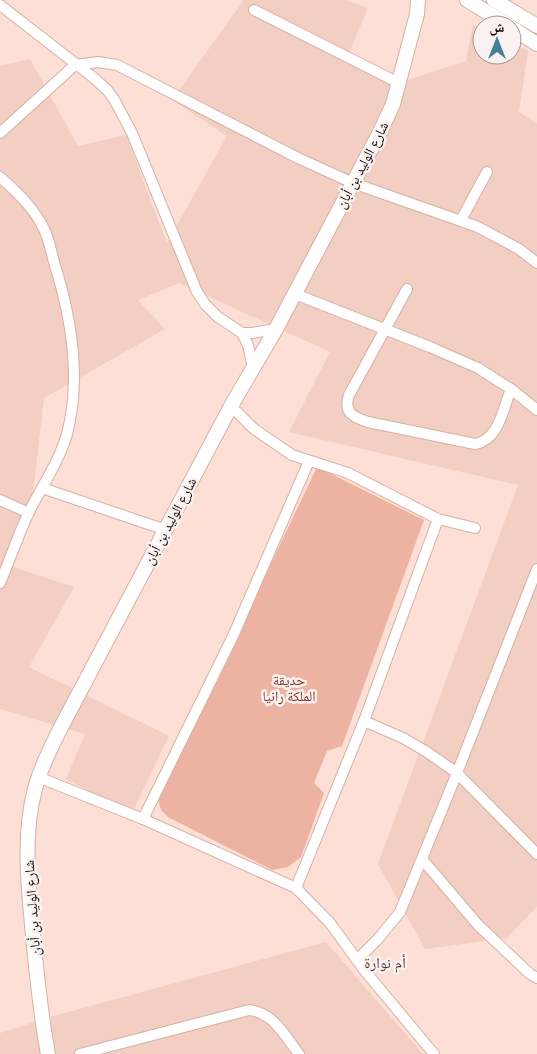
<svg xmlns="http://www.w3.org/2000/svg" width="537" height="1054" font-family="'Open Sans','Noto Naskh Arabic',sans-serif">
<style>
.built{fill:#f2cec3}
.green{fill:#edb3a2}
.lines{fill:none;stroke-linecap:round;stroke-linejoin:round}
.street-casing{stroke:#d4b0a6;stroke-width:12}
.secondary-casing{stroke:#d4b0a6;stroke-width:16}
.street{stroke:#fff;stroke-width:10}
.secondary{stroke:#fff;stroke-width:14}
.labels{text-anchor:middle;stroke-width:5;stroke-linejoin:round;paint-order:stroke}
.street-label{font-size:14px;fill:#160a07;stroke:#faf2f0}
.park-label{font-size:14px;fill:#7f311a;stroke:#faf2f0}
.neighbourhood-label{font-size:15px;fill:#573931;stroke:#faf2f0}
</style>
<rect width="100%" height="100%" fill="#fedfd6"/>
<g class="built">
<path d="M 244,0 L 346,0 L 368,8 L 346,60 L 396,84 L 466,61 L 473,24 L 482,28 L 482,55 L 512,55 L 512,43 L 528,51 L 519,112 L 537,124 L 537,906 L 507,938 L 425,949 L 378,864 L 518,485 L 289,432 L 330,352 L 179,283 L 138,300 L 165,329 L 44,398 L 32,501 L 7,565 L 74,587 L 29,667 L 169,736 L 132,813 L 66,779 L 85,734 L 0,709 L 0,66 L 30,59 L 78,146 L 126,135 L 167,243 L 227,136 L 172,100 Z"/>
<path d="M 326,942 L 423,1054 L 0,1054 L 0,1033 L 50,1017 Z"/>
</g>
<path class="green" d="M 317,467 L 424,520 L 342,746 L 327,751 L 314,783 L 324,793 L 301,857 L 288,867 L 272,870 L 168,817 L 161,810 L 158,800 Z"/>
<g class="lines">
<defs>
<g id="street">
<path d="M 0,5 L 94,78 L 108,91 L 115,101 L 132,133 L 197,292 L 205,304 L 218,317 L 242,333 L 248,345 L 253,368"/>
<path d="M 254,10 L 399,83"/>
<path d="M 0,133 L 75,65 L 98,62 L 117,65 L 298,158 L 353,183 L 478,227 L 519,249 L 537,263"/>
<path d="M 0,177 C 17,192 34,208 44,229 C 49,239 51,251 54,262 C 71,316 82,377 67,434 C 59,462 42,486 29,512 C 18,535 10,560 0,583"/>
<path d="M 461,220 L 487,172"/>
<path d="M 407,289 L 349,395 C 343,413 353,417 368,422 L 475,444 C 499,440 503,409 511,389"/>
<path d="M 295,294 L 430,347 L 478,368 L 511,389 L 537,410"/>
<path d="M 242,333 L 252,333 L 276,329"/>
<path d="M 231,406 L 254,429 L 292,455 L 348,473 L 438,519 L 475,528"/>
<path d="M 42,488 L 166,530"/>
<path d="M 0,500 L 29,513"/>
<path d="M 364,721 L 403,738 L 427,752 L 457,773 L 537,854"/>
<path d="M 38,777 L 143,819 L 296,888 L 330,923 L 365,971 L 434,1054"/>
<path d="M 143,819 L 233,636 L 309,461"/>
<path d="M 422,859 L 478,925 L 530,974 L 537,978"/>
<path d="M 296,888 L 364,721 L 438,519"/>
<path d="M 357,960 L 378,939 L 400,912 L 457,773 L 537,569"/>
<path d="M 80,1054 L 249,1010 C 273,1012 285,1036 299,1054"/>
</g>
<g id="secondary">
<path d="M 467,0 L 508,25"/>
<path d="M 494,0 L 537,26"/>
<path d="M 512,28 L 537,44"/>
<path d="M 48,1054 C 40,1011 36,969 32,925 C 28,881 23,833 35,789 C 40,768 51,748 60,729 L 231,406 L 276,329 L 381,130 L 393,104 L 417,14 L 418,0"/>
</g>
</defs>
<use href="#street" class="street-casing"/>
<use href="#secondary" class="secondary-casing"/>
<use href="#street" class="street"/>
<use href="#secondary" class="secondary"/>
</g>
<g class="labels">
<g class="street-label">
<text transform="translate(362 165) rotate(-62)" y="5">شارع الوليد بن أبان</text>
<text transform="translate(170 521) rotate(-62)" y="5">شارع الوليد بن أبان</text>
<text transform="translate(32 908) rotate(-94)" y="5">شارع الوليد بن أبان</text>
</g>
<g class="park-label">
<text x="289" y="685">حديقة<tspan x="289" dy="16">الملكة رانيا</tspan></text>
</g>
<g class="neighbourhood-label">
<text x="385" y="968">أم نوارة</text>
</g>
</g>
<g transform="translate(497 40)"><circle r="24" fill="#faf2f0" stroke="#9f9593"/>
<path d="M0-4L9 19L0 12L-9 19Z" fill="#408293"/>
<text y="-8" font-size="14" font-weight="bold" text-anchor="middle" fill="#160a07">ش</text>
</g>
</svg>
